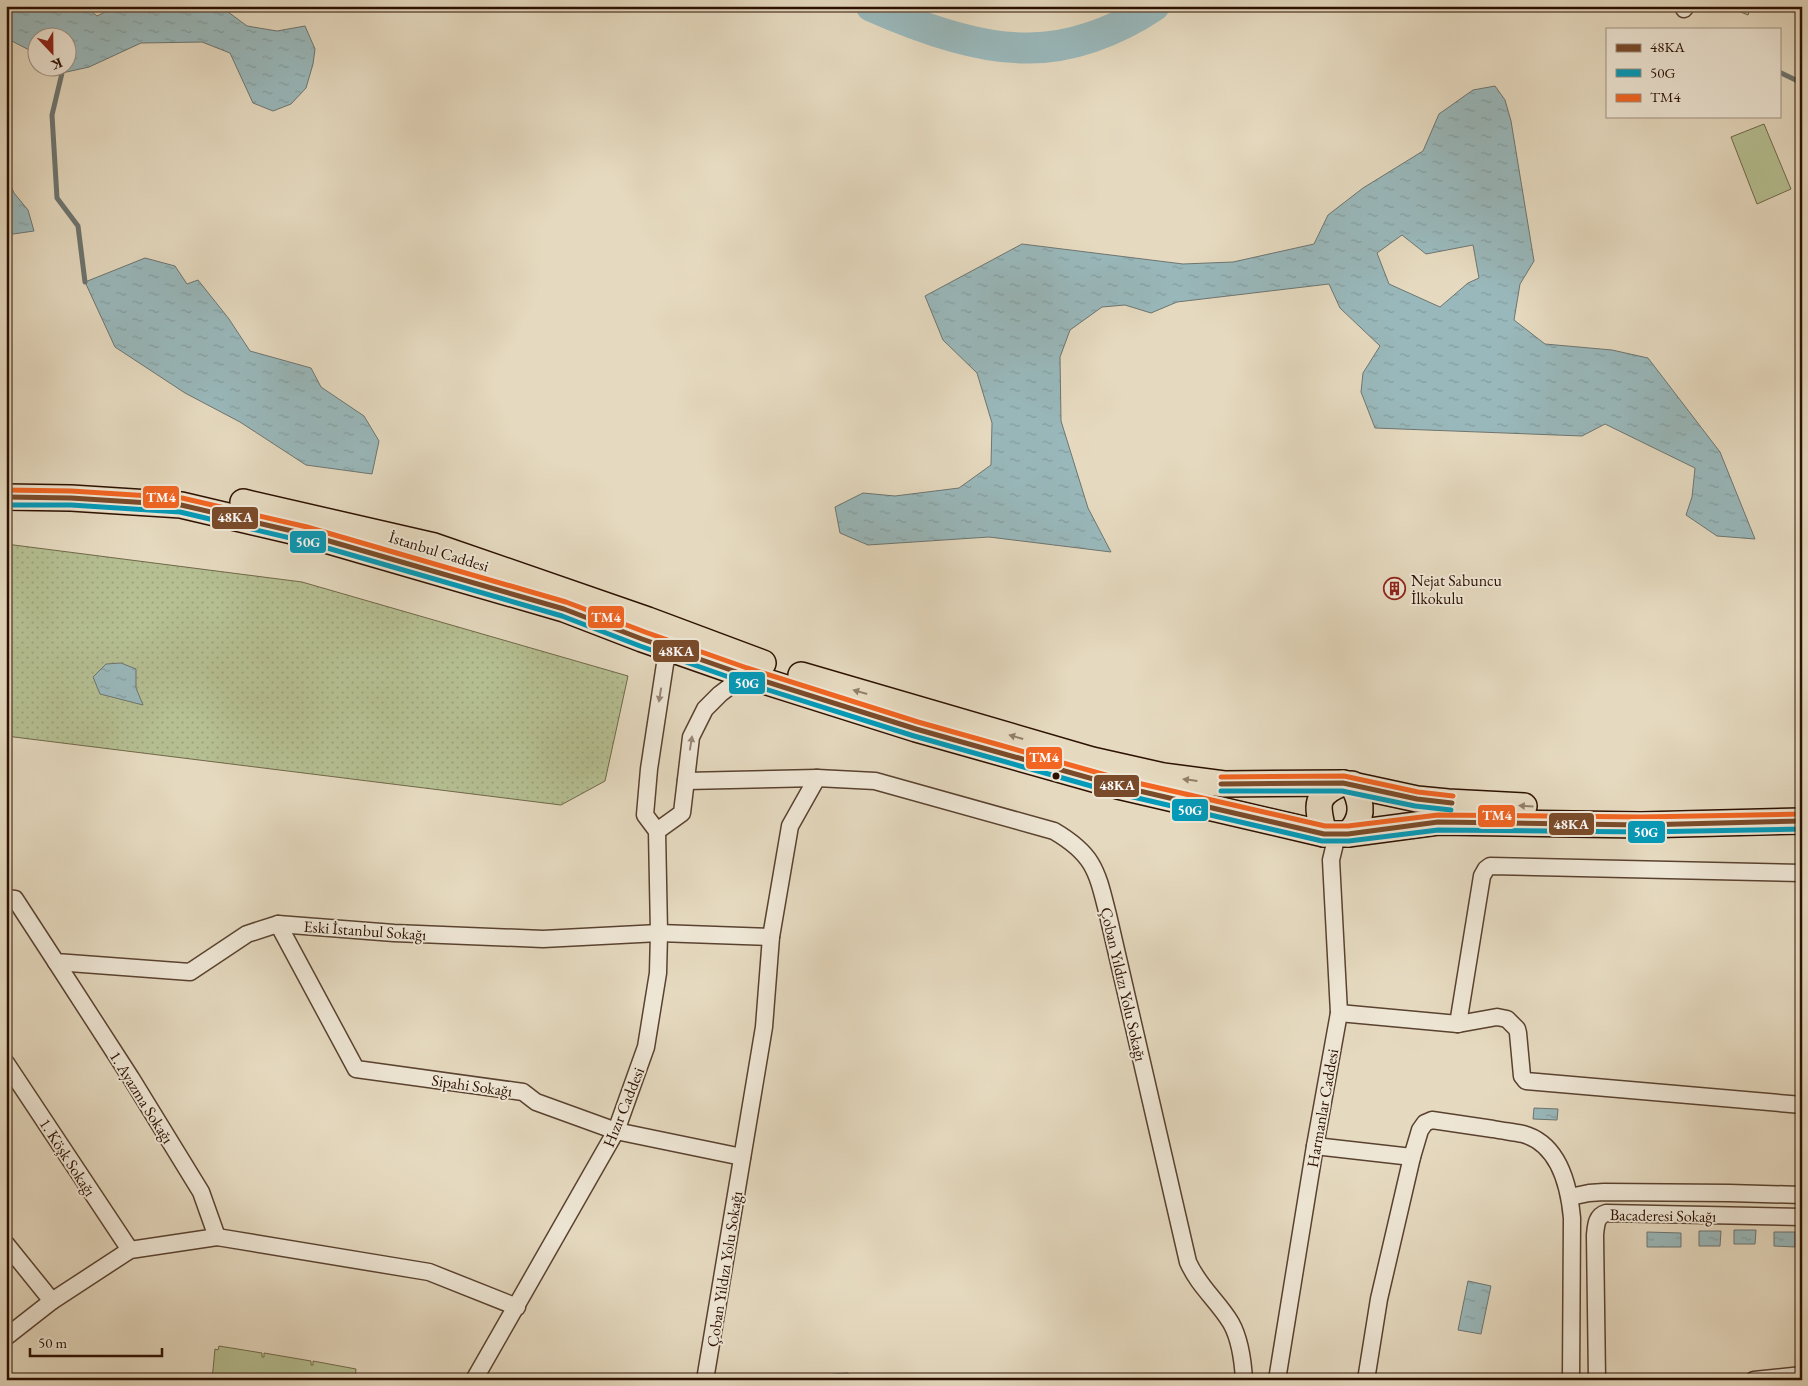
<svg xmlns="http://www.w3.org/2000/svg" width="1808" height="1386" font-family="'EB Garamond',serif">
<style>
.grass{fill:url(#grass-dots);stroke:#706849}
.park{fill:#b5bf92;stroke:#706849}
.water{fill:url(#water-ripples);stroke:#6d7570;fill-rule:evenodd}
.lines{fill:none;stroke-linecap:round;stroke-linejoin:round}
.stream{stroke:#6d7570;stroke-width:5}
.river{stroke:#99b8bb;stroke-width:31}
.street-casing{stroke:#5a4230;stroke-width:19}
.primary-casing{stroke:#2c1000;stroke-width:28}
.street{stroke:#eee6d5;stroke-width:16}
.primary{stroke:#e5d9bf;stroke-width:25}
.bus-1-casing{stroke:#eee6d5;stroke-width:9}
.bus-2-casing{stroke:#eee6d5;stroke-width:9}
.bus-3-casing{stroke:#eee6d5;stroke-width:9}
.bus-1{stroke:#7a4b2a;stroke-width:5}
.bus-2{stroke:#049ab9;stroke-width:5}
.bus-3{stroke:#f26522;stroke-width:5}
.oneway{fill:#927f69}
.oneway2{fill:#978675}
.bus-dot{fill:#2c1000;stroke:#eee6d5;stroke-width:2}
.labels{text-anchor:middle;stroke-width:4;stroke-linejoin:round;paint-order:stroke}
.street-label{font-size:16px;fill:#2c1000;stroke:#eee6d5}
.poi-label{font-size:16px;fill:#2c1000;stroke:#eee6d5;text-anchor:start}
.line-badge{stroke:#eee6d5;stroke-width:2}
.badge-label{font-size:14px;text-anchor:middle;font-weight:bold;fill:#fff}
</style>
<defs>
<pattern id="grass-dots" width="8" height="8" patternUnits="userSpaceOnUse" patternTransform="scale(1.25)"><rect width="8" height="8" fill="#b5bf92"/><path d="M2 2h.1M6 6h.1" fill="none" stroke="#9ca37c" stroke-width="1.8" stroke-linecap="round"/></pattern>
<pattern id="water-ripples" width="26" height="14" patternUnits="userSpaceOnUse" patternTransform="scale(1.25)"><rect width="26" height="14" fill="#99b8bb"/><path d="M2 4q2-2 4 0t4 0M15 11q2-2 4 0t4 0" fill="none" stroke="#849d9f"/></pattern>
</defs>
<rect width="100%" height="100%" fill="#e5d9bf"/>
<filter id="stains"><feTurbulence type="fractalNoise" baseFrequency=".004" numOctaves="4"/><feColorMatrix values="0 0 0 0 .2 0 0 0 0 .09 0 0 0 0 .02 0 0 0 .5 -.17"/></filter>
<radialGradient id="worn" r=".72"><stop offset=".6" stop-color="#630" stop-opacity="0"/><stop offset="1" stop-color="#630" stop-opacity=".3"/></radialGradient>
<path class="grass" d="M 6,544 L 302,582 L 628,676 L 605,781 L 561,805 L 6,736 Z"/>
<g class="park">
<path d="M 1726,6 L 1751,6 L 1748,15 Z"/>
<path d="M 1764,124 L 1791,189 L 1757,204 L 1731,137 Z"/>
<path d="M 219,1346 L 262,1353 L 262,1357 L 264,1357 L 264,1353 L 311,1361 L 311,1365 L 313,1365 L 313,1361 L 356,1369 L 355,1380 L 212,1380 L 215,1349 L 218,1350 Z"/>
</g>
<g class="water">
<path d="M 6,6 L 85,6 L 97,16 L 109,10 L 113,6 L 180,6 L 191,11 L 192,6 L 220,6 L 247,26 L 277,31 L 305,26 L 315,49 L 313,64 L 306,88 L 291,104 L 273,111 L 253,103 L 230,53 L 202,42 L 141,43 L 89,67 L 62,73 L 55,68 L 68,68 L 68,38 L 38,38 L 37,54 L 6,38 Z"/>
<path d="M 1495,86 L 1505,100 L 1511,121 L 1534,261 L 1520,284 L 1514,320 L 1545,344 L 1612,350 L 1648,358 L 1720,452 L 1755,539 L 1717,536 L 1686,515 L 1692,497 L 1695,468 L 1605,424 L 1582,436 L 1375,428 L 1361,392 L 1363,373 L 1380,346 L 1340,308 L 1329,284 L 1177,302 L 1151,313 L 1125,305 L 1102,307 L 1070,330 L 1060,357 L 1061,421 L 1088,508 L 1111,552 L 989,537 L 868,545 L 840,533 L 835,507 L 863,493 L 895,496 L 959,488 L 991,465 L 992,423 L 977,373 L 943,340 L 925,296 L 1022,244 L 1183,264 L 1233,262 L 1314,244 L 1328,215 L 1363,188 L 1423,151 L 1439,114 L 1473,90 ZM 1402,235 L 1426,254 L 1473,245 L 1479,278 L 1468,283 L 1440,307 L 1389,284 L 1377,253 Z"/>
<path d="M 6,175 L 14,193 L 28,210 L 34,231 L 6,235 Z"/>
<path d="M 145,258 L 175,266 L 187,284 L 198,280 L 229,319 L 250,351 L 311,368 L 321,387 L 364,416 L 379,441 L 372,474 L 306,465 L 240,422 L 185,393 L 115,347 L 85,282 Z"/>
<path d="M 121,663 L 136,669 L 136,688 L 143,705 L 100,694 L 93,677 L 106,664 Z"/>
<path d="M 1534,1108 L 1558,1109 L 1557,1120 L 1533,1119 Z"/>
<path d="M 1734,1230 L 1756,1230 L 1755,1244 L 1734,1244 Z"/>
<path d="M 1699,1231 L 1721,1231 L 1720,1246 L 1699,1246 Z"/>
<path d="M 1647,1232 L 1681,1233 L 1681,1247 L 1647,1247 Z"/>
<path d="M 1774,1232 L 1795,1232 L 1795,1247 L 1774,1246 Z"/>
<path d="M 1468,1281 L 1491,1286 L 1481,1334 L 1458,1330 Z"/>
<path d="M 848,1373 L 852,1380 L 826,1380 L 833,1374 Z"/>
</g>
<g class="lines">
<g class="stream">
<path d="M 1779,72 L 1802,83"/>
<path d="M 62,73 L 52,115 L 57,198 L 78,226 L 85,282"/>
</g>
<path class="river" d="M 871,6 C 916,26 976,48 1025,48 C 1070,49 1117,31 1154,6"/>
<defs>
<g id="street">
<path d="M 1684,9 L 1686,6"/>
<path d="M 686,781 L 817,778 L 875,781 L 1054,831 C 1095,855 1097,872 1108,915 L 1188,1262 C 1199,1287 1218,1301 1231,1323 C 1240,1339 1243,1362 1244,1380"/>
<path d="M 657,831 L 682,813 L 691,737 L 705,709 L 720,694 L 745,675"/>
<path d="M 6,898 L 15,899 L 56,962 L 190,972 L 247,934 L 278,924 L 394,933 L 543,939 L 659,933 L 771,937"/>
<path d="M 278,924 L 356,1069 L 523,1092 L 536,1102 L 616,1131 L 742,1157"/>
<path d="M 56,962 L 131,1078 L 201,1192 L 217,1237"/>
<path d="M 1339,1013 L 1458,1024 L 1497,1017 L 1507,1019 L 1517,1029 L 1518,1033 L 1522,1076 L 1526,1081 L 1802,1105"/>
<path d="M 1458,1024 L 1482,876 L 1486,869 L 1490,866 L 1802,873"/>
<path d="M 6,1063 L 130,1250"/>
<path d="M 1315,1146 L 1412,1157"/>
<path d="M 1570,1197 L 1589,1193 L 1604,1192 L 1729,1193 L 1802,1195"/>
<path d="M 6,1244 L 52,1301"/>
<path d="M 6,1337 L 52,1301 L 130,1250 L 217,1237 L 429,1272 L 517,1307"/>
<path d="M 474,1380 L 616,1131 L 646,1047 L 658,973 L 659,933 L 657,831 L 645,815 L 649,769 L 665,664 L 671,648"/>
<path d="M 705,1380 L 764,1027 L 771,937 L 790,826 L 817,778"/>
<path d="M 1277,1380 L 1315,1146 L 1339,1013 L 1331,860 L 1337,835"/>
<path d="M 1366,1380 L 1379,1299 L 1412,1157 L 1420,1130 L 1425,1123 L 1432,1120 C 1452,1123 1472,1126 1493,1129 C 1503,1131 1513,1132 1523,1134 C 1559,1144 1569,1186 1572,1218 L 1571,1380"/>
<path d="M 1597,1380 L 1595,1235 C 1596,1226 1596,1216 1606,1213 L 1802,1217"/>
<path d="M 1754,1380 L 1802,1375"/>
</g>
<g id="primary">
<path d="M 6,497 L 71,498 L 181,505 L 305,534 L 564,609 L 642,639 L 745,675 L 916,729 L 1118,786 L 1324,834 L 1348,834 L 1438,822 L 1641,825 L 1802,821"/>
<path d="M 243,502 L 434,546 L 648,620 L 763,663"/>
<path d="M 801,675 L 1092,760 L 1163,776 L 1224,784 L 1343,783 L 1417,799 L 1448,802 L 1524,806"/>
<path d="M 1324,834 C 1317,806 1313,795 1343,783"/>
<path d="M 1348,834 C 1364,819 1363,803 1352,784"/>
</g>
</defs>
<use href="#street" class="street-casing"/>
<use href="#primary" class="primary-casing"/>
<use href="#street" class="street"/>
<use href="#primary" class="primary"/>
<defs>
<g id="bus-1">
<path d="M 6,497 L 71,498 L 181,505 L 305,534 L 564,609 L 642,639 L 745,675 L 916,729 L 1118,786 L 1324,834 L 1348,834 L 1438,822 L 1641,825 L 1802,821"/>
<path d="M 1221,784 L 1343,783 L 1417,799 L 1452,803"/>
</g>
<g id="bus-2">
<path d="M 6,505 L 71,505 L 180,512 L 303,541 L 562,616 L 640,646 L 743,682 L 914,736 L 1116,793 L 1322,841 L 1349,841 L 1438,830 L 1641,832 L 1802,829"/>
<path d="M 1221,791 L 1342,791 L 1415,806 L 1451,810"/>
</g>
<g id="bus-3">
<path d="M 6,490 L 71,491 L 182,498 L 307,527 L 566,602 L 645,632 L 747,668 L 918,722 L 1120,779 L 1325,826 L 1348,826 L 1438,815 L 1641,817 L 1802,814"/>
<path d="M 1221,777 L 1344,776 L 1418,792 L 1453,796"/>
</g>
</defs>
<use href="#bus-1" class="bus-1-casing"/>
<use href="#bus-2" class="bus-2-casing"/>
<use href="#bus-3" class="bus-3-casing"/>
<use href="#bus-1" class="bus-1"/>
<use href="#bus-2" class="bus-2"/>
<use href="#bus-3" class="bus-3"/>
</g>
<defs><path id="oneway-solid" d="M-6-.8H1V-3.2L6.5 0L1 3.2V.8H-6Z" transform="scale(1.25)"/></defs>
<g class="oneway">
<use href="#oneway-solid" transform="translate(860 692) rotate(-164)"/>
<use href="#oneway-solid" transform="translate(1016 737) rotate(-164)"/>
<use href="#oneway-solid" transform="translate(1190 780) rotate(-173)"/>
<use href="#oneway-solid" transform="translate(1526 806) rotate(-177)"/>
</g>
<g class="oneway2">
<use href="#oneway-solid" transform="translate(660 695) rotate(99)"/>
<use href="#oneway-solid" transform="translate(691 743) rotate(-81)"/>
</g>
<defs>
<symbol id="building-ring" viewBox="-11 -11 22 22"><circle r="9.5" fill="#eee6d5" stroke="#8f2418" stroke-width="1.5"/><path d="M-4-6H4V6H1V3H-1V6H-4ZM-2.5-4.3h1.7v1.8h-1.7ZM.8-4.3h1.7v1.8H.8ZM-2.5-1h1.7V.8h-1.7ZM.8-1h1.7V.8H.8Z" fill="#8f2418"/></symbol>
</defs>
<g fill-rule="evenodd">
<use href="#building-ring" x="1382" y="576" width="25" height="25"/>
</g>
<circle class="bus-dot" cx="1056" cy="776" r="4.5"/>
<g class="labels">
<g class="street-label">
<text transform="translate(439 551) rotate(17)" y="6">İstanbul Caddesi</text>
<text transform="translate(365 930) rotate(4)" y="6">Eski İstanbul Sokağı</text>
<text transform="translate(1124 984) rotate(77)" y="6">Çoban Yıldızı Yolu Sokağı</text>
<text transform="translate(472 1085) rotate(8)" y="6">Sipahi Sokağı</text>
<text transform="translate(142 1097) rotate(58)" y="6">1. Ayazma Sokağı</text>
<text transform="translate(623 1107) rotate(-68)" y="6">Hızır Caddesi</text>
<text transform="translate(1322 1108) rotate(-80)" y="6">Harmanlar Caddesi</text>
<text transform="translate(68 1157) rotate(57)" y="6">1. Köşk Sokağı</text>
<text transform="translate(1663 1215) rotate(1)" y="6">Bacaderesi Sokağı</text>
<text transform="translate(724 1269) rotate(-81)" y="6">Çoban Yıldızı Yolu Sokağı</text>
</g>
<g class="poi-label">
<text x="1411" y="586">Nejat Sabuncu<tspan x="1411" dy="18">İlkokulu</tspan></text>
</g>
</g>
<g class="line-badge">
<rect x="142" y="485" width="38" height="24" rx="5" fill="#f26522"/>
<rect x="211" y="506" width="48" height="24" rx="5" fill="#7a4b2a"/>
<rect x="289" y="530" width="38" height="24" rx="5" fill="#049ab9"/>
<rect x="587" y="605" width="38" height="24" rx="5" fill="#f26522"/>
<rect x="652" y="639" width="48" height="24" rx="5" fill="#7a4b2a"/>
<rect x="728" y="671" width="38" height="24" rx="5" fill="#049ab9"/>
<rect x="1025" y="746" width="38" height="24" rx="5" fill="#f26522"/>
<rect x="1093" y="774" width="47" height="24" rx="5" fill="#7a4b2a"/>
<rect x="1171" y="798" width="38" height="24" rx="5" fill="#049ab9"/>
<rect x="1477" y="804" width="39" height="24" rx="5" fill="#f26522"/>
<rect x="1548" y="812" width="47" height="24" rx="5" fill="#7a4b2a"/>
<rect x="1627" y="820" width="39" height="24" rx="5" fill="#049ab9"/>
</g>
<g class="badge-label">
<text x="161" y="502">TM4</text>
<text x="235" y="522">48KA</text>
<text x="308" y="547">50G</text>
<text x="606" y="622">TM4</text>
<text x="676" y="656">48KA</text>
<text x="747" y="688">50G</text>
<text x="1044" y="762">TM4</text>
<text x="1117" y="790">48KA</text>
<text x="1190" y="815">50G</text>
<text x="1497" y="820">TM4</text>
<text x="1571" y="829">48KA</text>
<text x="1646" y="837">50G</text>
</g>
<rect width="1808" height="1386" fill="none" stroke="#e5d9bf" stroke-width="25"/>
<rect x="8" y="8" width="1793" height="1371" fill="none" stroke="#2c1000" stroke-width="2.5"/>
<rect x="12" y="12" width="1783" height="1361" fill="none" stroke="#2c1000"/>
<rect x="1606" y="28" width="175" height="90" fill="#eee6d5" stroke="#a09080"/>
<rect x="1616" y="44" width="25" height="8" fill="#7a4b2a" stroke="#a09080"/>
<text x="1650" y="52" font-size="15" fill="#2c1000">48KA</text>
<rect x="1616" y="69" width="25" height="8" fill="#049ab9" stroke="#a09080"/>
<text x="1650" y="78" font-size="15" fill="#2c1000">50G</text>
<rect x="1616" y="94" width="25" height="8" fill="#f26522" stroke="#a09080"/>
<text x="1650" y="102" font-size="15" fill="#2c1000">TM4</text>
<g transform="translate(52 52) rotate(158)"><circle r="24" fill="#eee6d5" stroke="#a09080"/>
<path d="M0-4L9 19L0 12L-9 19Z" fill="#8f2418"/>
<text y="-8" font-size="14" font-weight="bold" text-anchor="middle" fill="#2c1000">K</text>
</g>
<path d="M30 1348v8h132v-8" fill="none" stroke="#2c1000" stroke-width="2.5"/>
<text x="38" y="1348" font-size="15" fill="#2c1000" stroke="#eee6d5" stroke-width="4" paint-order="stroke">50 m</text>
<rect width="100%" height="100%" filter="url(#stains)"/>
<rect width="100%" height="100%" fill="url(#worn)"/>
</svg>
